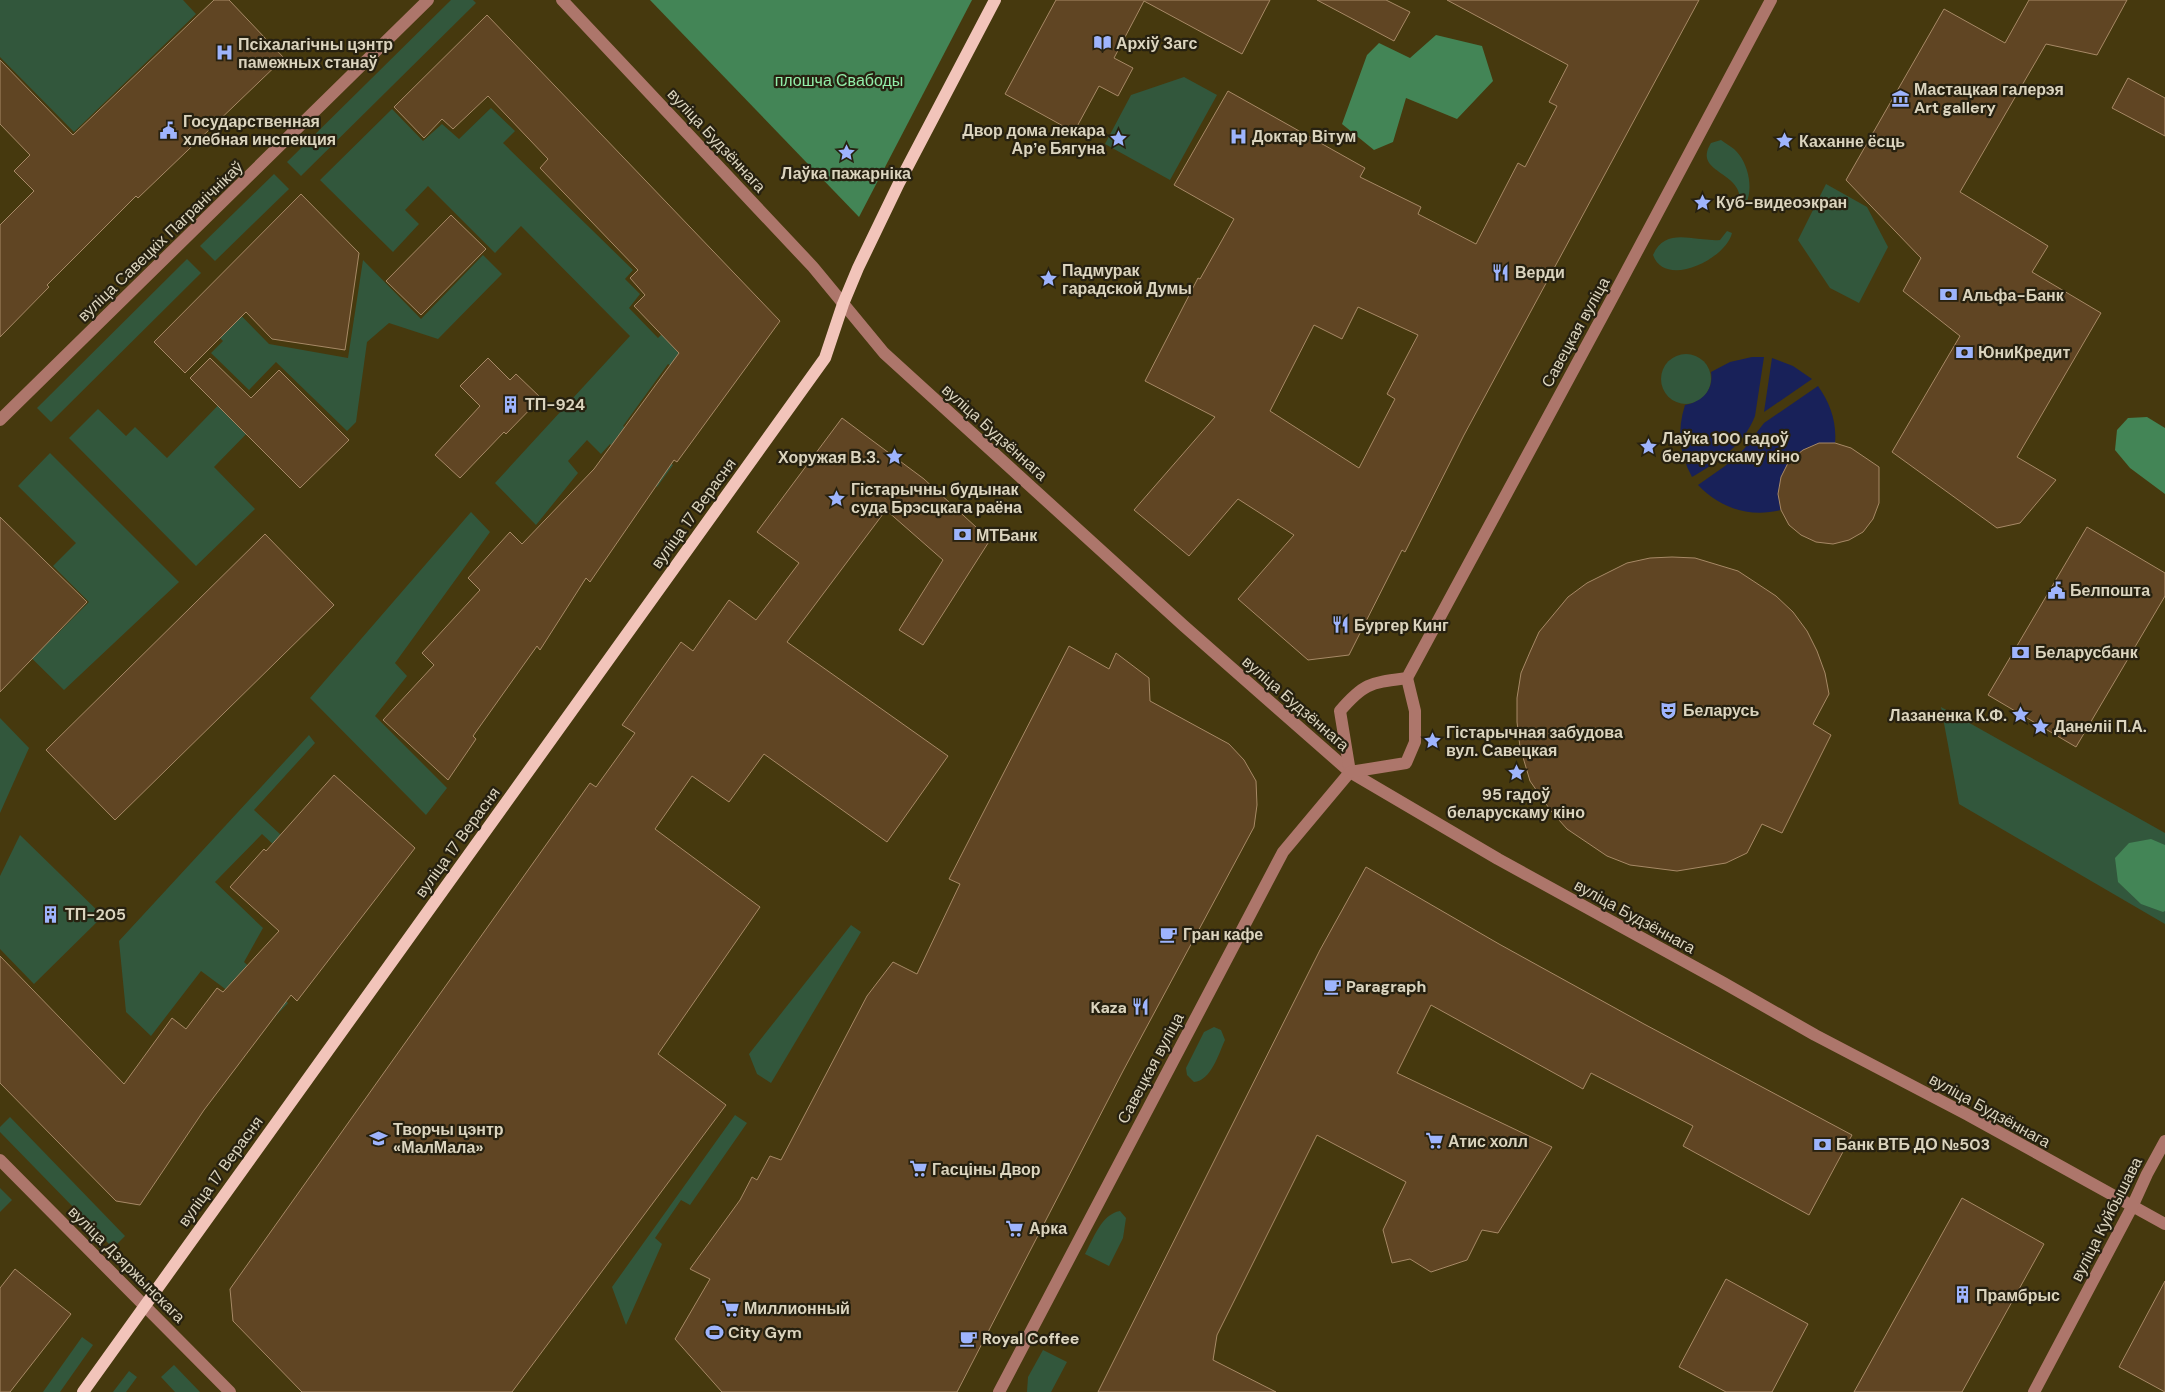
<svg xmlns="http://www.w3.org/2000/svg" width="2165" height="1392" font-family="'DM Sans',sans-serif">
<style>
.green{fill:#32573c}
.forest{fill:#438556}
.water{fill:#182159}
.building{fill:#604523;stroke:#a78966;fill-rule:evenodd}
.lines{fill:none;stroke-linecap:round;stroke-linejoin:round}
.minor{stroke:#ad766b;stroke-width:12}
.major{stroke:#f2c4ba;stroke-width:12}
.labels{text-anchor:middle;stroke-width:4.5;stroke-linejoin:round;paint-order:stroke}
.poi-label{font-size:16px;font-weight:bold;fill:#dbd4be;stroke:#272110;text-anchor:start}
.park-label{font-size:16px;fill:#92eea9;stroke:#272110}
.street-label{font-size:16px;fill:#dbd4be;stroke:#272110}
</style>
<rect width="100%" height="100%" fill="#46390e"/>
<g class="green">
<path d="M 0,0 L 183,0 L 196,14 L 74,132 L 0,57 Z"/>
<path d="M 451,0 L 473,0 L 476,3 L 301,176 L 287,162 Z"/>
<path d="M 1184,77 L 1217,95 L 1170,180 L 1105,144 L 1131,95 Z"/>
<path d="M 491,108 L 515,131 L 503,143 L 633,270 L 625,279 L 640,294 L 629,308 L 658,338 L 683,313 L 687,377 L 668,364 L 623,426 L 673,465 L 657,487 L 610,444 L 601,454 L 587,440 L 568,461 L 578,473 L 536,525 L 495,483 L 630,336 L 521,226 L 495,253 L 428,186 L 405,210 L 419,224 L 393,252 L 320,180 L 392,109 L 423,141 L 442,124 L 459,139 Z"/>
<path d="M 1721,140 C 1725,143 1730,146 1734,149 C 1749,162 1756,194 1742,210 L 1739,207 C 1748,170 1691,175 1711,143 Z"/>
<path d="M 274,174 L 289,189 L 215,261 L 200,246 Z"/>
<path d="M 1826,184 L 1867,207 L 1888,247 L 1859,303 L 1830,288 L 1798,240 Z"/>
<path d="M 1727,231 L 1732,233 C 1726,259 1665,289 1653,255 C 1666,226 1694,242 1720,240 Z"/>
<path d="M 483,255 L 502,274 L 438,339 L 389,323 L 367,342 L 356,422 L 347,431 L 276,362 L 249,390 L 211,353 L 223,341 L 189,307 L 211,285 L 269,344 L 348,358 L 363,260 L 421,319 Z"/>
<path d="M 187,259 L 201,273 L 51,422 L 37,408 Z"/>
<circle cx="1686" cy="379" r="25"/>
<path d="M 231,392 L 260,420 L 214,467 L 255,509 L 196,566 L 69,438 L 98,409 L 126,436 L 135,427 L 167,458 Z"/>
<path d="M 50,453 L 179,582 L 64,690 L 0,627 L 1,586 L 54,637 L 89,602 L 53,566 L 76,543 L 18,486 Z"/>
<path d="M 471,512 L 490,532 L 395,663 L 407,676 L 375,716 L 447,788 L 426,815 L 310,698 Z"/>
<path d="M 1941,707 L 2165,833 L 2165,924 L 1959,804 Z"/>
<path d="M 0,718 L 29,748 L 0,813 Z"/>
<path d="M 309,735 L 315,743 L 254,810 L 360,908 L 352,918 L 262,834 L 215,882 L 263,928 L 244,962 L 288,1003 L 270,1022 L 201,971 L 151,1036 L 126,1012 L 119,941 Z"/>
<path d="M 20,835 L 103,916 L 34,984 L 0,949 L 0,876 Z"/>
<path d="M 851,925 L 861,932 L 771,1083 L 757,1074 L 749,1054 Z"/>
<path d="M 1214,1027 L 1221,1030 L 1225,1040 C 1219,1053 1211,1081 1194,1082 L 1187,1075 L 1186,1068 L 1204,1032 Z"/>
<path d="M 735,1115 L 747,1123 L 690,1205 L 681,1200 L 655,1238 L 662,1244 L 626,1325 L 612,1287 Z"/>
<path d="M 10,1117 L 125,1236 L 113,1248 L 0,1132 L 0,1127 Z"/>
<path d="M 0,1188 L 12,1200 L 0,1212 Z"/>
<path d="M 1120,1211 L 1126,1218 L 1123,1238 L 1109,1266 L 1085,1254 C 1093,1240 1101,1214 1120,1211 Z"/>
<path d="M 82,1337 L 93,1345 L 60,1392 L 43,1392 Z"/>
<path d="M 1043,1350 L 1067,1362 L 1051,1392 L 1027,1392 L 1028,1377 Z"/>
<path d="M 174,1365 L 200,1392 L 175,1392 L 161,1377 Z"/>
<path d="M 129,1371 L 137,1377 L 126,1392 L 113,1392 Z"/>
</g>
<g class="forest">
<path d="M 650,0 L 972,0 L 859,217 Z"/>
<path d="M 1436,35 L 1482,46 L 1493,81 L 1457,119 L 1406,98 L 1393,142 L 1374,150 L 1342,124 L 1367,55 L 1379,43 L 1410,58 Z"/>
<path d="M 2147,417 L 2165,428 L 2165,494 L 2130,468 L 2115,450 L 2117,430 L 2128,418 Z"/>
<path d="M 2151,839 L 2165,845 L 2165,911 L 2163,912 L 2141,904 L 2118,882 L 2115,858 L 2129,843 Z"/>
</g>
<g class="water">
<path d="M 1752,357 L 1764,357 L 1755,416 C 1744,445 1718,462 1692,477 C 1679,453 1677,430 1685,405 C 1702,402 1714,390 1711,372 L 1730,362 Z"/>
<path d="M 1772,358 L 1793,366 L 1812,379 L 1764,412 Z"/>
<path d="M 1818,386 C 1830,403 1837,422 1835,443 C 1793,444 1774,469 1781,510 C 1749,518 1720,508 1698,485 L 1725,466 L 1744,449 L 1764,423 Z"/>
</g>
<g class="building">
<path d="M 214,0 L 229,0 L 284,58 L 138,198 L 136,196 L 47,285 L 49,287 L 0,337 L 0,225 L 34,191 L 14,171 L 30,155 L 0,124 L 0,60 L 73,135 Z"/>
<path d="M 1056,0 L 1270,0 L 1242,54 L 1144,1 L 1114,58 L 1133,68 L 1118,96 L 1099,86 L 1074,132 L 1005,94 Z"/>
<path d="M 1317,0 L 1386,0 L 1410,12 L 1394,41 Z"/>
<path d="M 1447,0 L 1699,0 L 1464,435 L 1405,552 L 1402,550 L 1349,655 L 1308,660 L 1238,599 L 1294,535 L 1238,499 L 1189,556 L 1134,510 L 1215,417 L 1145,381 L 1198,278 L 1200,279 L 1234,219 L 1174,185 L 1228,91 L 1365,168 L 1360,177 L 1421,207 L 1418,214 L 1476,244 L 1518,163 L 1525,167 L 1557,106 L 1549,102 L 1568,65 ZM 1358,307 L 1418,335 L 1387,394 L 1395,399 L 1359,468 L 1270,411 L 1314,325 L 1342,339 Z"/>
<path d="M 2029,0 L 2127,0 L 2097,55 L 2046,44 L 1960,192 L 2048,246 L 2032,272 L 2101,313 L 2017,457 L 2056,480 L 2020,523 L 1997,528 L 1892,452 L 1960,336 L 1903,291 L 1921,258 L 1846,180 L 1944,9 L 2005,43 Z"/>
<path d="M 487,15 L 780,321 L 677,462 L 674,460 L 590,582 L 586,578 L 540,650 L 537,646 L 473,736 L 476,739 L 448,780 L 383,720 L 434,665 L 422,653 L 480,590 L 468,578 L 510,532 L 522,544 L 594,469 L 679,353 L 634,306 L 645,295 L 630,278 L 638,270 L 540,168 L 548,159 L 488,96 L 453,129 L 442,119 L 424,138 L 394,107 Z"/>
<path d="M 2128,78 L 2165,98 L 2165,136 L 2112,108 Z"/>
<path d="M 301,194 L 359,253 L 345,350 L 272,339 L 246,312 L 185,373 L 154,342 Z"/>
<path d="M 451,215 L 486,249 L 421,315 L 386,281 Z"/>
<path d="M 210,358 L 251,398 L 279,370 L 349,440 L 300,488 L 190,378 Z"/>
<path d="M 488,358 L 510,380 L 516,374 L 541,398 L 506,434 L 504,432 L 460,478 L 435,455 L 480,406 L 460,386 Z"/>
<path d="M 842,418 L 924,479 L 990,540 L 923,645 L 899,630 L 943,560 L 886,510 L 787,642 L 948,756 L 887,842 L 764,754 L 729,802 L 692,776 L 655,829 L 760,907 L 658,1054 L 726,1105 L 512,1392 L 302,1392 L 233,1321 L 230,1289 L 590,783 L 596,787 L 635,733 L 622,725 L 681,642 L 693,651 L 729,600 L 756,620 L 799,563 L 757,532 Z"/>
<path d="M 1819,443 L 1835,443 L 1851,448 L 1879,467 L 1879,503 L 1873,519 L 1863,532 L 1849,540 L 1833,544 L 1816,542 L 1801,535 L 1789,525 L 1781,510 L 1778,494 L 1781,477 L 1789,461 L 1803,450 Z"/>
<path d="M 0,517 L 87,602 L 0,692 Z"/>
<path d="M 2087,527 L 2165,573 L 2165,596 L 2076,747 L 1988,695 Z"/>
<path d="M 265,534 L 334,605 L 115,820 L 46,750 Z"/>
<path d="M 1672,557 L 1695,558 L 1738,571 L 1776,596 L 1793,612 L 1807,631 L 1817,651 L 1825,673 L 1829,694 L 1813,724 L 1831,735 L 1782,833 L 1762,824 L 1747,853 L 1726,863 L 1677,871 L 1630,865 L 1607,856 L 1567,829 L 1551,811 L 1530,781 L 1520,747 L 1517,722 L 1517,698 L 1521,673 L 1530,652 L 1539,632 L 1568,597 L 1587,583 L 1627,563 L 1650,558 Z"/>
<path d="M 1069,646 L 1109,669 L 1116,653 L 1149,678 L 1150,701 L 1229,744 L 1244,760 L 1256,781 L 1257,805 L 1254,827 L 1123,1071 L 957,1392 L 722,1392 L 675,1339 L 710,1279 L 690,1269 L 740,1200 L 752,1177 L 757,1180 L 770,1156 L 781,1160 L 867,996 L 893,962 L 917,974 L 960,884 L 949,879 Z"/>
<path d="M 334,775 L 415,848 L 297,1001 L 291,995 L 204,1110 L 140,1205 L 116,1201 L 0,1083 L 0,956 L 124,1084 L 172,1018 L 186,1029 L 217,988 L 223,992 L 279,931 L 230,887 L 264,849 L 266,851 Z"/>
<path d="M 1366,867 L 1499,944 L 1644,1024 L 1852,1135 L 1809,1215 L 1683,1146 L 1693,1126 L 1591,1073 L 1583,1089 L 1431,1005 L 1397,1073 L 1552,1147 L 1498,1233 L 1482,1230 L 1467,1260 L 1431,1272 L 1410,1259 L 1392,1263 L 1383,1230 L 1406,1182 L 1317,1135 L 1217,1335 L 1213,1360 L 1276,1392 L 1098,1392 L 1320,950 Z"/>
<path d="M 1962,1198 L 2044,1244 L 1962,1392 L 1854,1392 Z"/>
<path d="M 15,1269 L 71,1314 L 10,1392 L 0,1392 L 0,1288 Z"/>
<path d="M 1726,1279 L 1808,1324 L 1772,1392 L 1726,1392 L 1679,1367 Z"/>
<path d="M 2165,1281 L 2165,1392 L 2119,1367 Z"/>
</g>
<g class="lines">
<g class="minor">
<path d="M 562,0 L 813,267 L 884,353 L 1184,626 L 1350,772 L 1498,859 L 1722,982 L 1815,1035 L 1968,1115 L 2165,1224"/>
<path d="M 0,420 L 428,0"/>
<path d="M 1350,772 L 1340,711 C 1364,683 1370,683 1407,678 L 1609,304 L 1771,0"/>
<path d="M 0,1160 L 230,1392"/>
<path d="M 999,1392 L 1283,852 L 1350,772 L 1406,763 L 1415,742 L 1415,711 L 1407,678"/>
<path d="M 2034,1392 L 2132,1207 L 2147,1174 L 2165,1141"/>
</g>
<path class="major" d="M 83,1392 L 825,358 L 843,304 L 858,268 L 899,183 L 995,0"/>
</g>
<defs>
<symbol id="library-bare" viewBox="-9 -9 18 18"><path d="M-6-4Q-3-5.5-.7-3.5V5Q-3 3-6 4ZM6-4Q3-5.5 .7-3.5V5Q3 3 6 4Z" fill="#9eb4fd" stroke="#272110" stroke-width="2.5" paint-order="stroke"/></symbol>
<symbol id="hospital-bare" viewBox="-9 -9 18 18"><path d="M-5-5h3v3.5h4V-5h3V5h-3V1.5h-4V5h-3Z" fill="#9eb4fd" stroke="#272110" stroke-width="2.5" paint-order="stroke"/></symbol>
<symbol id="museum-bare" viewBox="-9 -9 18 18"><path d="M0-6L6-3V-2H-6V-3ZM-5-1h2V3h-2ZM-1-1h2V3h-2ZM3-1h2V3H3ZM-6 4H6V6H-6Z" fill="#9eb4fd" stroke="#272110" stroke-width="2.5" paint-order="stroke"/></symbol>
<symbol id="civic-bare" viewBox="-9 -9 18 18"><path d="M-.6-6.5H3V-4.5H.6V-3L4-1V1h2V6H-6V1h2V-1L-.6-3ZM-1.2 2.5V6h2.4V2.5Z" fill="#9eb4fd" stroke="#272110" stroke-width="2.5" paint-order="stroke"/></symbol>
<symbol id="sight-bare" viewBox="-9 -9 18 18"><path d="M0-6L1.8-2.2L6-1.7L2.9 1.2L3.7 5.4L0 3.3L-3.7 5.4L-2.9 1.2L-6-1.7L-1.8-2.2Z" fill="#9eb4fd" stroke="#272110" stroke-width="2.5" paint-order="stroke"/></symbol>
<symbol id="restaurant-bare" viewBox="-9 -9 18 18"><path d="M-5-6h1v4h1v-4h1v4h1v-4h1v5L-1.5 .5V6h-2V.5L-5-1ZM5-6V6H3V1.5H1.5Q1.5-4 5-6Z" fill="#9eb4fd" stroke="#272110" stroke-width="2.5" paint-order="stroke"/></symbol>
<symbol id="bank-bare" viewBox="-9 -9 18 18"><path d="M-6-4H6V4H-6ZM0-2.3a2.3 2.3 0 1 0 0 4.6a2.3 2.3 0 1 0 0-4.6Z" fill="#9eb4fd" stroke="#272110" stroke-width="2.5" paint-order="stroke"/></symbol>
<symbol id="building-bare" viewBox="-9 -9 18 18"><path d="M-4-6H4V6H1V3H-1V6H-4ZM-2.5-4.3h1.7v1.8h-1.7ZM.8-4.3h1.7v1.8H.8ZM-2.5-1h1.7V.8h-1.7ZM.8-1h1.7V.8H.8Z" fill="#9eb4fd" stroke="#272110" stroke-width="2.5" paint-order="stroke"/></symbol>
<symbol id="theatre-bare" viewBox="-9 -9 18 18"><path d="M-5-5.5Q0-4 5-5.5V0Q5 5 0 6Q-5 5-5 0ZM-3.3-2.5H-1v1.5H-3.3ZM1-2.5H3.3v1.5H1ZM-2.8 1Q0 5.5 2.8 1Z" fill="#9eb4fd" stroke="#272110" stroke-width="2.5" paint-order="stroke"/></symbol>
<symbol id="cafe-bare" viewBox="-9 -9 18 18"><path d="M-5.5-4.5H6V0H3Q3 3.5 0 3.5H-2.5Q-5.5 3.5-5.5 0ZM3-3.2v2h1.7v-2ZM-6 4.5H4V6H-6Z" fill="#9eb4fd" stroke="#272110" stroke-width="2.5" paint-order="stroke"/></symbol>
<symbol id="school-bare" viewBox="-9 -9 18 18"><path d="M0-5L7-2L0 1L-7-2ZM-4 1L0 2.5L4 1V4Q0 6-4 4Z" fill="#9eb4fd" stroke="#272110" stroke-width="2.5" paint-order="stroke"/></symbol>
<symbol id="supermarket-bare" viewBox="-9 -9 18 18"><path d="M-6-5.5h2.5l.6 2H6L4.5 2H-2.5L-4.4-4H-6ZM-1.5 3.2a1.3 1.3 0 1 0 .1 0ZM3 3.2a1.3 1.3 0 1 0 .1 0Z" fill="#9eb4fd" stroke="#272110" stroke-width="2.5" paint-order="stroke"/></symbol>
<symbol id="stadium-bare" viewBox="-9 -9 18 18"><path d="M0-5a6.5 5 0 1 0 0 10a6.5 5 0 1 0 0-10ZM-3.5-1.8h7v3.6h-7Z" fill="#9eb4fd" stroke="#272110" stroke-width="2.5" paint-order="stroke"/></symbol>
</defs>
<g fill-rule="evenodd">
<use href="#library-bare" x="1090" y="30" width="25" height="25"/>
<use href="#hospital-bare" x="212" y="40" width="25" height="25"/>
<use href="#museum-bare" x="1888" y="86" width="25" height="25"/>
<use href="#civic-bare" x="156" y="118" width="25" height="25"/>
<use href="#hospital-bare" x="1226" y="124" width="25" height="25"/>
<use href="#sight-bare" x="1106" y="126" width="25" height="25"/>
<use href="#sight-bare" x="1772" y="128" width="25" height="25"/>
<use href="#sight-bare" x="834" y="140" width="25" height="25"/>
<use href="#sight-bare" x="1690" y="190" width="25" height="25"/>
<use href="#restaurant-bare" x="1488" y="260" width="25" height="25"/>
<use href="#sight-bare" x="1036" y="266" width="25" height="25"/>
<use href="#bank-bare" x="1936" y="282" width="25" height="25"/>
<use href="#bank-bare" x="1952" y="340" width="25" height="25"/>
<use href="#building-bare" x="498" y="392" width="25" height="25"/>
<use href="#sight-bare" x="1636" y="434" width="25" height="25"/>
<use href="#sight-bare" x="882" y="444" width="25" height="25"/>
<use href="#sight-bare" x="824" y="486" width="25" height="25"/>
<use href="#bank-bare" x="950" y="522" width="25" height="25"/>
<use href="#civic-bare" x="2044" y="578" width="25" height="25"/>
<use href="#restaurant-bare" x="1328" y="612" width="25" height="25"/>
<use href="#bank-bare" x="2008" y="640" width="25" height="25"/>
<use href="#theatre-bare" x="1656" y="698" width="25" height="25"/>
<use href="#sight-bare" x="2008" y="702" width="25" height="25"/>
<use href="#sight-bare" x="2028" y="714" width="25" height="25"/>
<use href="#sight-bare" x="1420" y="728" width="25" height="25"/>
<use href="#sight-bare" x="1504" y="760" width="25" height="25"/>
<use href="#building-bare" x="38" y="902" width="25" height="25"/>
<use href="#cafe-bare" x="1156" y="922" width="25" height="25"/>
<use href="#cafe-bare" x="1320" y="974" width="25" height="25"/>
<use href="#restaurant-bare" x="1128" y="994" width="25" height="25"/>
<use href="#school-bare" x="366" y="1126" width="25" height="25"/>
<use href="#supermarket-bare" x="1422" y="1128" width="25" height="25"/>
<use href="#bank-bare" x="1810" y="1132" width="25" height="25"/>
<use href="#supermarket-bare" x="906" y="1156" width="25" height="25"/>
<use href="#supermarket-bare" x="1002" y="1216" width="25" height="25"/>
<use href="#building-bare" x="1950" y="1282" width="25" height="25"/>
<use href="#supermarket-bare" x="718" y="1296" width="25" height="25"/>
<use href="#stadium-bare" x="702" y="1320" width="25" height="25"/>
<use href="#cafe-bare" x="956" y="1326" width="25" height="25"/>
</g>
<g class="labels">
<g class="poi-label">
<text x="1116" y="49">Архіў Загс</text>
<text x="238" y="50">Псіхалагічны цэнтр<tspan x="238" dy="18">памежных станаў</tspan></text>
<text x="1914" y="95">Мастацкая галерэя<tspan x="1914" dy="18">Art gallery</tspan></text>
<text x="183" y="127">Государственная<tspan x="183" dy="18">хлебная инспекция</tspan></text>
<text x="1105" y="136" text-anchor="end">Двор дома лекара<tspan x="1105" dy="18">Арʼе Бягуна</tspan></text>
<text x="1252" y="142">Доктар Вітум</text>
<text x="1799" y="147">Каханне ёсць</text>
<text x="846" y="179" text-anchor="middle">Лаўка пажарніка</text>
<text x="1716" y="208">Куб-видеоэкран</text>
<text x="1062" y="276">Падмурак<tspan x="1062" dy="18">гарадской Думы</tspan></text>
<text x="1515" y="278">Верди</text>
<text x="1962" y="301">Альфа-Банк</text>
<text x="1978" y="358">ЮниКредит</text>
<text x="525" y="410">ТП-924</text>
<text x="1662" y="444">Лаўка 100 гадоў<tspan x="1662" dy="18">беларускаму кіно</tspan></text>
<text x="880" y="463" text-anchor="end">Хоружая В.З.</text>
<text x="851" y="495">Гістарычны будынак<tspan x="851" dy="18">суда Брэсцкага раёна</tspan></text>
<text x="976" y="541">МТБанк</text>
<text x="2070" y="596">Белпошта</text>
<text x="1354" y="631">Бургер Кинг</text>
<text x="2035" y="658">Беларусбанк</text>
<text x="1683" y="716">Беларусь</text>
<text x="2007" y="721" text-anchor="end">Лазаненка К.Ф.</text>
<text x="2054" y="732">Данеліі П.А.</text>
<text x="1446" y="738">Гістарычная забудова<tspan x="1446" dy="18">вул. Савецкая</tspan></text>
<text x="1516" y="800" text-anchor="middle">95 гадоў<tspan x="1516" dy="18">беларускаму кіно</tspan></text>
<text x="65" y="920">ТП-205</text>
<text x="1183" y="940">Гран кафе</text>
<text x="1346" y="992">Paragraph</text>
<text x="1127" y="1013" text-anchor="end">Kaza</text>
<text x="393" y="1135">Творчы цэнтр<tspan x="393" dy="18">«МалМала»</tspan></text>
<text x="1448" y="1147">Атис холл</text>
<text x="1836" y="1150">Банк ВТБ ДО №503</text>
<text x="932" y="1175">Гасціны Двор</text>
<text x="1029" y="1234">Арка</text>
<text x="1976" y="1301">Прамбрыс</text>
<text x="744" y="1314">Миллионный</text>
<text x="728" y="1338">City Gym</text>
<text x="982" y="1344">Royal Coffee</text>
</g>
<g class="park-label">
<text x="839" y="86">плошча Свабоды</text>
</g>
<g class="street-label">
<text transform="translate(717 140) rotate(47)" y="6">вуліца Будзённага</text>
<text transform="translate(160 241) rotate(-44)" y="6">вуліца Савецкіх Пагранічнікаў</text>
<text transform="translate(1575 332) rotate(-61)" y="6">Савецкая вуліца</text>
<text transform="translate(995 432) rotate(42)" y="6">вуліца Будзённага</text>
<text transform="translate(693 513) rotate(-54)" y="6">вуліца 17 Верасня</text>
<text transform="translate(1296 703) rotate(41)" y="6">вуліца Будзённага</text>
<text transform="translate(457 842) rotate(-54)" y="6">вуліца 17 Верасня</text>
<text transform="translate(1635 916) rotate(29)" y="6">вуліца Будзённага</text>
<text transform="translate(1150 1068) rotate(-62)" y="6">Савецкая вуліца</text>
<text transform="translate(1990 1110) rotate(29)" y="6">вуліца Будзённага</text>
<text transform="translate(220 1171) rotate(-54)" y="6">вуліца 17 Верасня</text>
<text transform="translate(2106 1219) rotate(-63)" y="6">вуліца Куйбышава</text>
<text transform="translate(127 1264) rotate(45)" y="6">вуліца Дзяржынскага</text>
</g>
</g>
</svg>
